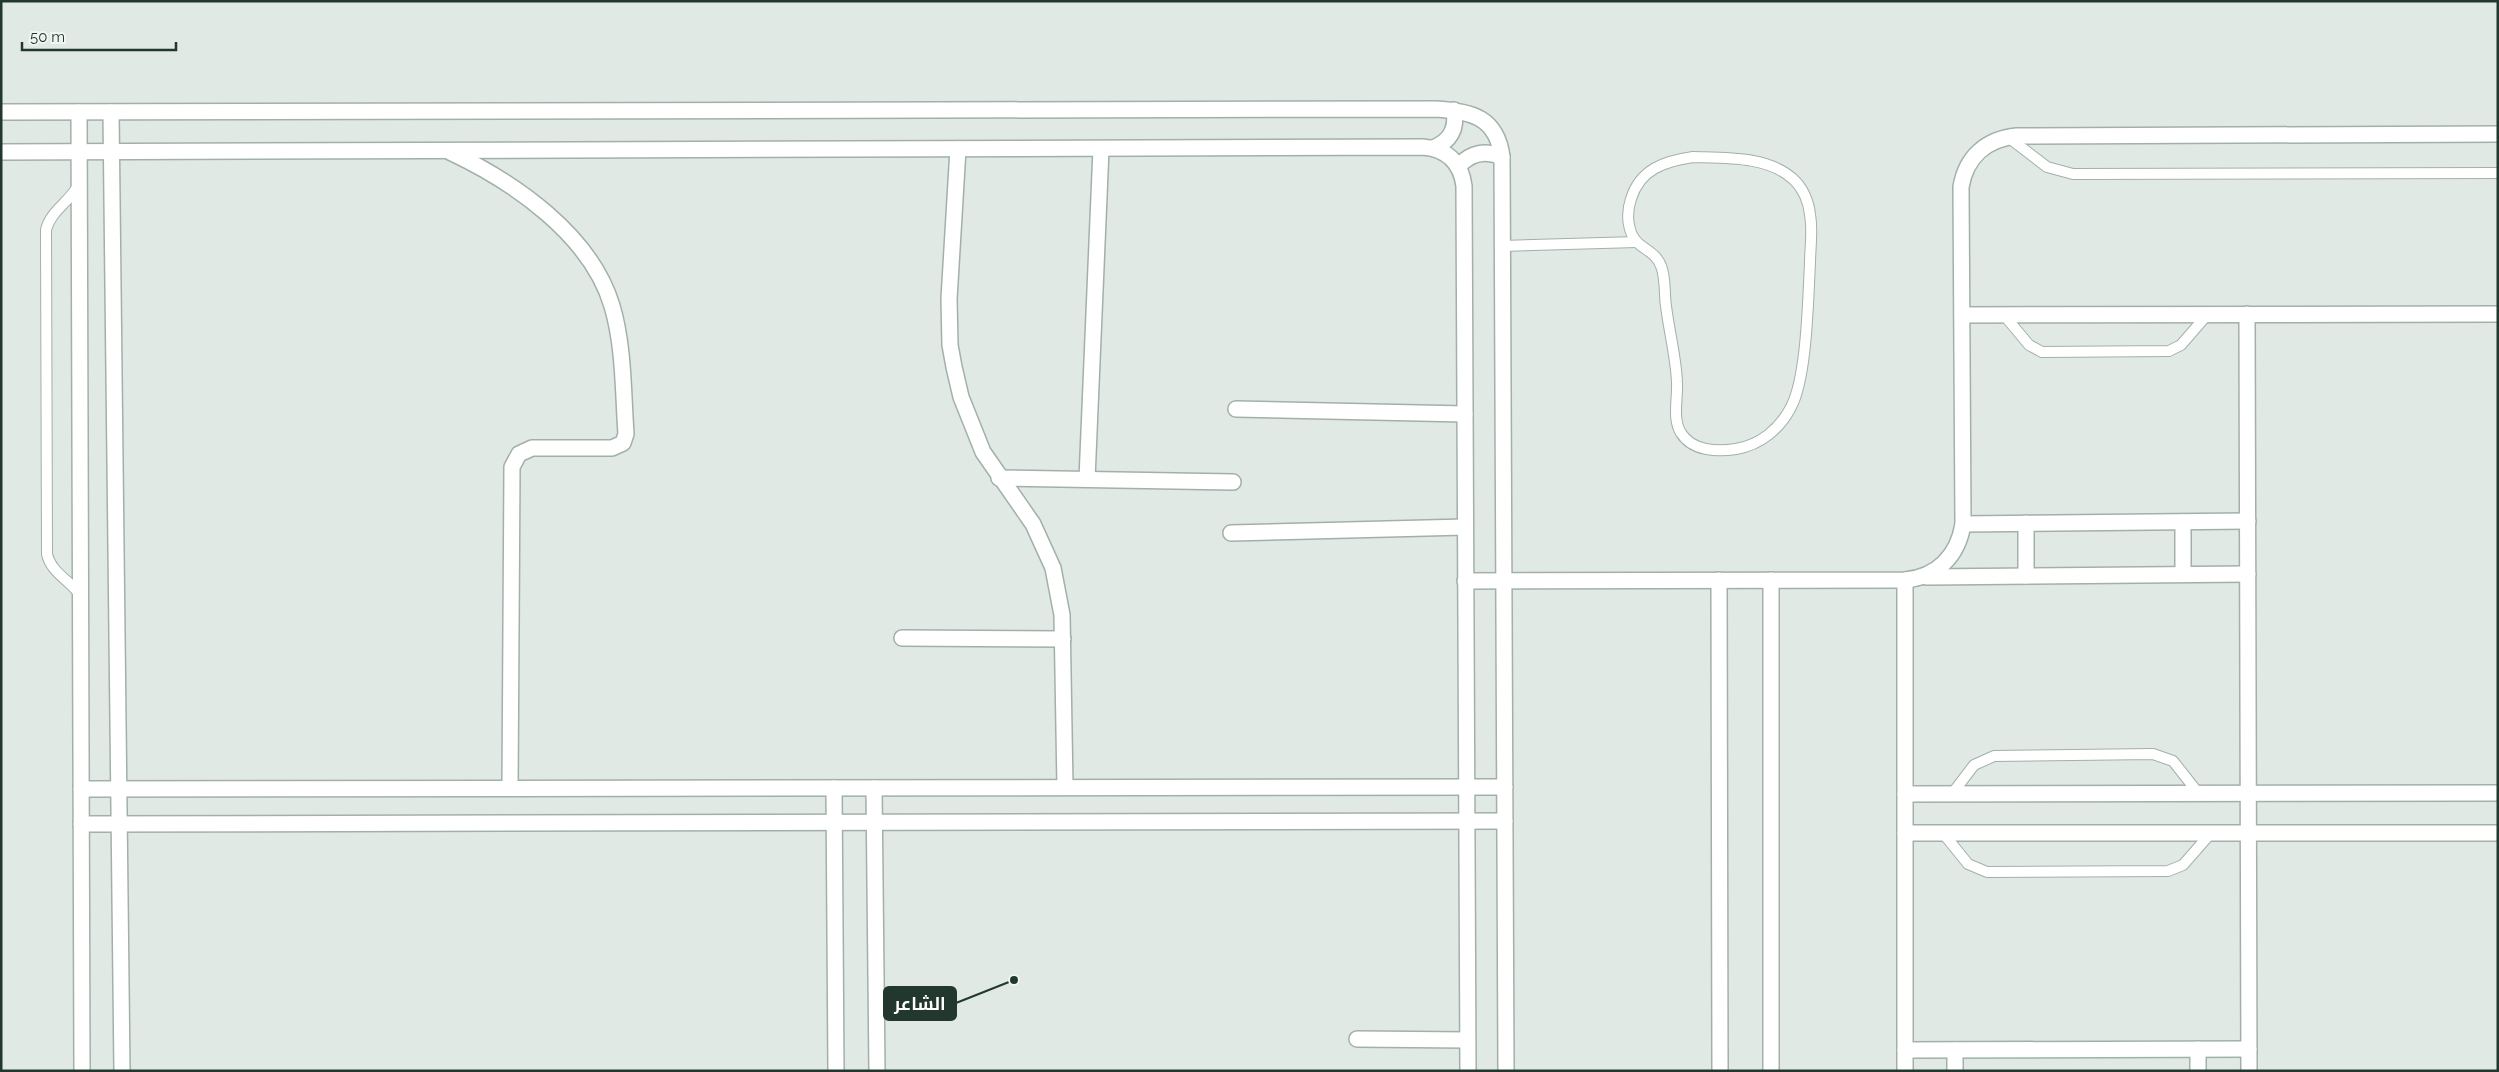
<svg xmlns="http://www.w3.org/2000/svg" width="2499" height="1072" font-family="Raleway,Cairo,sans-serif">
<style>
.lines{fill:none;stroke-linecap:round;stroke-linejoin:round}
.lane-casing{stroke:#a3b0aa;stroke-width:12}
.street-casing{stroke:#a3b0aa;stroke-width:18}
.lane{stroke:#fff;stroke-width:10}
.street{stroke:#fff;stroke-width:15}
.leader{fill:none;stroke:#22382f;stroke-width:2}
.callout-dot{fill:#22382f;stroke:#f0f6f2;stroke-width:2}
.callout{fill:#22382f;stroke:#22382f;stroke-width:2}
.callout-label{font-size:18px;text-anchor:middle;font-weight:bold;fill:#fff}
</style>
<rect width="100%" height="100%" fill="#e0e9e4"/>
<g class="lines">
<defs>
<g id="lane">
<path d="M 2008,137 L 2047,167 L 2073,174 L 2498,173"/>
<path d="M 1693,157 C 1725,158 1768,156 1793,179 C 1803,188 1809,202 1810,215 C 1813,231 1810,248 1810,263 C 1808,299 1807,377 1791,407 C 1780,429 1760,445 1736,449 C 1717,452 1692,451 1681,433 C 1672,419 1678,398 1677,382 C 1676,357 1669,331 1666,306 C 1664,294 1666,278 1661,266 C 1657,255 1648,251 1639,244 C 1627,234 1626,213 1631,199 C 1640,169 1665,161 1693,157 Z"/>
<path d="M 79,184 C 71,201 50,211 46,230 L 47,554 C 51,573 70,580 80,595"/>
<path d="M 1502,246 L 1637,242"/>
<path d="M 2004,315 L 2029,345 L 2042,352 L 2169,351 L 2181,345 L 2207,315"/>
<path d="M 1952,794 L 1974,765 L 1994,756 L 2153,754 L 2173,761 L 2199,794"/>
<path d="M 1943,833 L 1968,864 L 1987,872 L 2168,871 L 2183,865 L 2211,833"/>
</g>
<g id="street">
<path d="M 1,112 L 1435,109 C 1471,111 1497,117 1502,157 L 1506,1071"/>
<path d="M 79,112 L 82,1071"/>
<path d="M 111,112 L 122,1071"/>
<path d="M 1433,148 C 1451,141 1457,128 1454,110"/>
<path d="M 958,149 L 949,299 L 950,345 L 954,367 L 961,397 L 983,452 L 1033,524 L 1053,568 L 1062,615 L 1065,787"/>
<path d="M 1,152 L 1423,147 C 1447,149 1461,162 1464,186 L 1468,1071"/>
<path d="M 450,152 C 514,182 591,235 612,306 C 624,346 623,392 626,434 L 623,443 L 612,448 L 532,448 L 519,454 L 512,467 L 510,788"/>
<path d="M 1459,166 C 1471,152 1486,150 1502,157"/>
<path d="M 2247,314 L 2249,1071"/>
<path d="M 1962,315 L 2498,314"/>
<path d="M 1236,409 L 1465,414"/>
<path d="M 999,478 L 1233,482"/>
<path d="M 1087,479 L 1101,149"/>
<path d="M 2183,522 L 2183,574"/>
<path d="M 2026,523 L 2026,576"/>
<path d="M 1963,524 L 2248,521"/>
<path d="M 1231,533 L 1465,527"/>
<path d="M 1926,577 L 2248,574"/>
<path d="M 1719,580 L 1720,1071"/>
<path d="M 1771,580 L 1771,1071"/>
<path d="M 1905,580 L 1905,1071"/>
<path d="M 1465,581 L 1905,580 C 1937,577 1958,556 1963,524 L 1961,187 C 1966,157 1986,139 2017,136 L 2498,134"/>
<path d="M 902,638 L 1063,639"/>
<path d="M 834,788 L 836,1071"/>
<path d="M 874,788 L 877,1071"/>
<path d="M 81,789 L 1505,787"/>
<path d="M 1905,794 L 2498,793"/>
<path d="M 81,824 L 1505,821"/>
<path d="M 1905,833 L 2498,833"/>
<path d="M 1357,1039 L 1467,1040"/>
<path d="M 1905,1050 L 2249,1049"/>
<path d="M 1955,1071 L 1955,1050"/>
<path d="M 2198,1071 L 2198,1049"/>
</g>
</defs>
<use href="#lane" class="lane-casing"/>
<use href="#street" class="street-casing"/>
<use href="#lane" class="lane"/>
<use href="#street" class="street"/>
</g>
<path class="leader" d="M1014 980L956 1003"/>
<circle class="callout-dot" cx="1014" cy="980" r="5"/>
<rect class="callout" x="884" y="987" width="72" height="33" rx="5"/>
<g class="callout-label">
<text x="920" y="1010">الشاعر</text>
</g>
<rect width="2499" height="1072" fill="none" stroke="#22382f" stroke-width="5"/>
<path d="M22 42v8h154v-8" fill="none" stroke="#22382f" stroke-width="2.5"/>
<text x="30" y="42" font-size="15" fill="#22382f" stroke="#f0f6f2" stroke-width="4" paint-order="stroke">50 m</text>
</svg>
